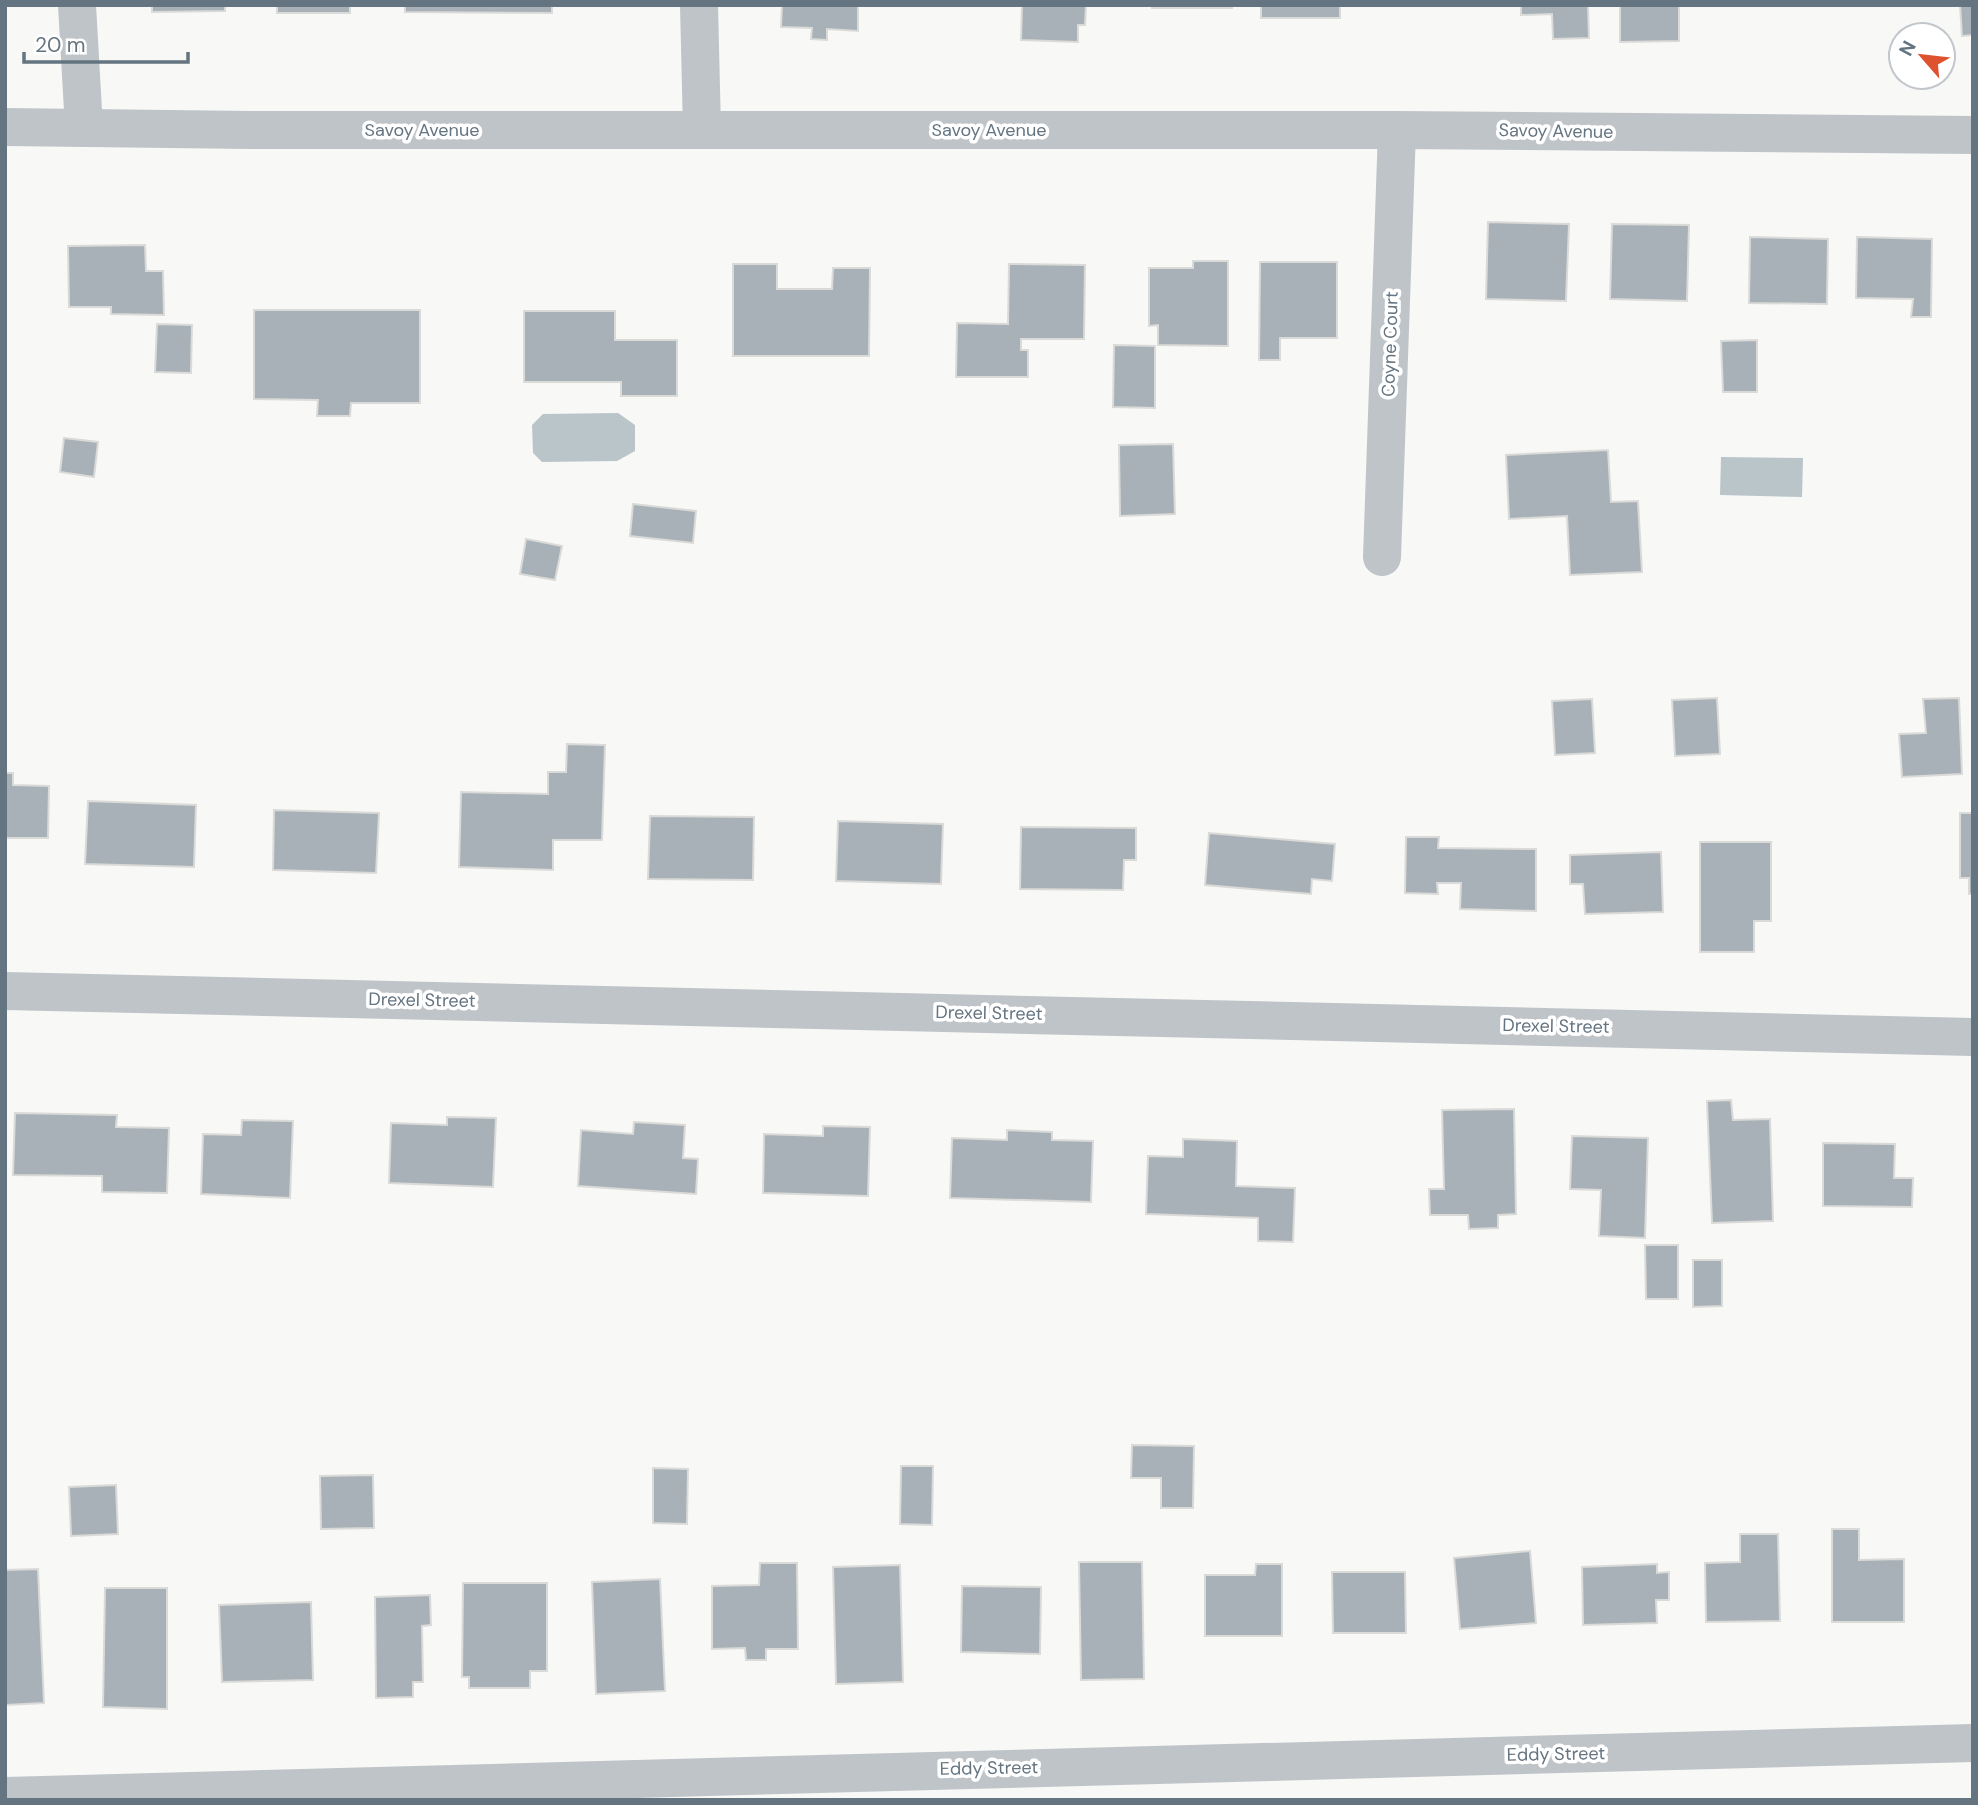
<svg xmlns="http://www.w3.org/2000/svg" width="1978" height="1805" font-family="'DM Sans',sans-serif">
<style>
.water{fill:#b9c5c9}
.building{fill:#a8b1b7;stroke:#dadad8;stroke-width:2}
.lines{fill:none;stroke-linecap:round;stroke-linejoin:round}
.minor{stroke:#bfc4c8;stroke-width:38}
.labels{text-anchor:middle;stroke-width:7;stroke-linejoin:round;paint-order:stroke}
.street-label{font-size:18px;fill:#647480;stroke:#fff}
</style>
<rect width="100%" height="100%" fill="#f8f8f6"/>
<g class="water">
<path d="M 618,413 L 635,425 L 635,451 L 617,461 L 542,462 L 533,453 L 532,425 L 543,414 Z"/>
<path d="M 1721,457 L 1803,458 L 1802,497 L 1720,495 Z"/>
</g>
<g class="building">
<path d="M 152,5 L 225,5 L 225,11 L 152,12 Z"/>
<rect x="277" y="5" width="73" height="8"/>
<path d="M 405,5 L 552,5 L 552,13 L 405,12 Z"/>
<path d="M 782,5 L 858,5 L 858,31 L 827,29 L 827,40 L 811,39 L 812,28 L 781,27 Z"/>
<path d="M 1022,5 L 1086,5 L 1085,25 L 1078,25 L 1078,42 L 1021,40 Z"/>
<rect x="1152" y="5" width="80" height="3"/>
<rect x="1261" y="5" width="79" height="13"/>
<path d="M 1521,5 L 1588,5 L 1589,38 L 1553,39 L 1552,14 L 1521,15 Z"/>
<path d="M 1620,5 L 1679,5 L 1679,41 L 1620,42 Z"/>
<path d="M 1960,5 L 1973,5 L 1973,35 L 1962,36 Z"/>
<path d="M 1488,222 L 1569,224 L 1566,301 L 1486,299 Z"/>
<path d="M 1612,224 L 1689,225 L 1687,301 L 1610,299 Z"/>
<path d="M 1750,237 L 1828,239 L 1827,304 L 1749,303 Z"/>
<path d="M 1857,237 L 1932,239 L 1931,317 L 1911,317 L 1913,299 L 1856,298 Z"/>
<path d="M 145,245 L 146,271 L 163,271 L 164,315 L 111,314 L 111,307 L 69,307 L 68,246 Z"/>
<path d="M 1193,261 L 1228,261 L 1228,346 L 1158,345 L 1158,325 L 1149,326 L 1149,268 L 1193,268 Z"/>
<path d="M 1260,262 L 1337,262 L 1337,338 L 1280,338 L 1280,360 L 1259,360 Z"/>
<path d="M 733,264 L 777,264 L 777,289 L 832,289 L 833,268 L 870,268 L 869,356 L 733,356 Z"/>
<path d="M 1009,264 L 1085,265 L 1084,339 L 1021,339 L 1021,350 L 1028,350 L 1028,377 L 956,377 L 957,323 L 1008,324 Z"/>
<path d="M 254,310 L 420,310 L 420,403 L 351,403 L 350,416 L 317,416 L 318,400 L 254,399 Z"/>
<path d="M 524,311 L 615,311 L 615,340 L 677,340 L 677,396 L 621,396 L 621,382 L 524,382 Z"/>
<path d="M 157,324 L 192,325 L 191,373 L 155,372 Z"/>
<path d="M 1757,340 L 1757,392 L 1723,392 L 1721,341 Z"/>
<path d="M 1114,345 L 1155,346 L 1155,408 L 1113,407 Z"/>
<path d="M 64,438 L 98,442 L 94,477 L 60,472 Z"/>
<path d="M 1173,444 L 1175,514 L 1120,516 L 1119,445 Z"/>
<path d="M 1608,450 L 1611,502 L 1638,501 L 1642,572 L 1570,575 L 1567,516 L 1509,519 L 1506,455 Z"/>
<path d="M 633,504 L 696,511 L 693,543 L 630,536 Z"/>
<path d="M 526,539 L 562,546 L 555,580 L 520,574 Z"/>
<path d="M 1717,698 L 1720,754 L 1675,756 L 1672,700 Z"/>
<path d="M 1959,698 L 1962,774 L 1902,777 L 1899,734 L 1926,733 L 1923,699 Z"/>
<path d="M 1592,699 L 1595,753 L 1555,755 L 1552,701 Z"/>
<path d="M 567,744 L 605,745 L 602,840 L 553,840 L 553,870 L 459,867 L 461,792 L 548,794 L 548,772 L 566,772 Z"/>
<path d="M 5,773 L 13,773 L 13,785 L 49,786 L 48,838 L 5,838 Z"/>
<path d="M 88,801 L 196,805 L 194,867 L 85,864 Z"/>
<path d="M 274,810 L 379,813 L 376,873 L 273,870 Z"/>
<path d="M 1960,813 L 1973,813 L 1973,894 L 1969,894 L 1969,878 L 1960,878 Z"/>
<path d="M 650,816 L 754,817 L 753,880 L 648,879 Z"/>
<path d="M 838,821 L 943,824 L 941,884 L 836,881 Z"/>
<path d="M 1021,827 L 1136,828 L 1136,860 L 1124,860 L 1123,890 L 1020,889 Z"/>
<path d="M 1209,833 L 1335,844 L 1332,881 L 1312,879 L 1311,894 L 1205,885 Z"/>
<path d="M 1406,837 L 1439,837 L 1438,848 L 1536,849 L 1536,911 L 1460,909 L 1461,883 L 1437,883 L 1438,894 L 1405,893 Z"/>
<path d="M 1700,842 L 1771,842 L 1771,921 L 1754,921 L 1754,952 L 1700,952 Z"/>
<path d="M 1661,852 L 1663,912 L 1585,914 L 1583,884 L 1570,884 L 1570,855 Z"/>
<path d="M 1731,1100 L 1733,1120 L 1770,1119 L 1773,1221 L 1712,1223 L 1707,1101 Z"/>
<path d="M 1514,1109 L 1516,1214 L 1498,1215 L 1498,1228 L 1469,1229 L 1468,1215 L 1430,1215 L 1429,1189 L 1444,1189 L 1442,1110 Z"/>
<path d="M 15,1113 L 117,1115 L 116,1127 L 169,1128 L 167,1193 L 102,1192 L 102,1176 L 13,1175 Z"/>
<path d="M 447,1117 L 496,1118 L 493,1187 L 389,1183 L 391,1123 L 447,1125 Z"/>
<path d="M 242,1120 L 293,1121 L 290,1198 L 201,1194 L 203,1134 L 241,1135 Z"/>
<path d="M 634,1122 L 685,1125 L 683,1158 L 698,1159 L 696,1194 L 578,1186 L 581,1130 L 633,1134 Z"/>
<path d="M 823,1126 L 870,1127 L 868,1196 L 763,1193 L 764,1134 L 823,1136 Z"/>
<path d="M 1007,1130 L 1052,1132 L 1052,1140 L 1093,1141 L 1091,1202 L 950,1198 L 952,1138 L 1007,1140 Z"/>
<path d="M 1572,1136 L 1648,1138 L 1645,1238 L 1599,1236 L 1601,1190 L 1570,1189 Z"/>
<path d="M 1183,1139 L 1237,1141 L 1236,1186 L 1295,1188 L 1293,1242 L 1258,1241 L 1258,1218 L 1146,1214 L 1148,1156 L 1183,1157 Z"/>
<path d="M 1823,1143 L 1895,1144 L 1894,1178 L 1913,1178 L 1912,1207 L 1823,1206 Z"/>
<path d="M 1645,1245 L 1678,1245 L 1678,1299 L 1646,1299 Z"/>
<path d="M 1693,1260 L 1722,1260 L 1722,1306 L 1693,1307 Z"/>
<path d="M 1132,1445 L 1194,1446 L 1193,1508 L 1161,1508 L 1161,1478 L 1131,1478 Z"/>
<path d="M 901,1466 L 933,1466 L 932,1525 L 900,1524 Z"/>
<path d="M 653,1468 L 688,1469 L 687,1524 L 653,1523 Z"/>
<path d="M 373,1475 L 374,1528 L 321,1529 L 320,1476 Z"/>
<path d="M 116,1485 L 118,1534 L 71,1536 L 69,1487 Z"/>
<path d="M 1832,1529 L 1859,1529 L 1859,1560 L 1904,1559 L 1904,1622 L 1832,1622 Z"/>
<path d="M 1740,1534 L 1778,1534 L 1780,1621 L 1706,1622 L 1705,1563 L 1740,1562 Z"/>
<path d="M 1530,1551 L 1536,1623 L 1460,1629 L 1454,1558 Z"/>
<path d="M 1079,1562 L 1142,1562 L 1144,1679 L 1081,1680 Z"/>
<path d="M 760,1563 L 797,1563 L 798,1649 L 766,1649 L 766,1660 L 746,1660 L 745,1648 L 712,1649 L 712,1586 L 759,1585 Z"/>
<path d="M 1256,1564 L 1282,1564 L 1282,1636 L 1205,1636 L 1205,1575 L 1255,1575 Z"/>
<path d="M 1657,1564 L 1657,1573 L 1669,1572 L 1669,1600 L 1656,1600 L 1657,1623 L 1583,1625 L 1582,1567 Z"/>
<path d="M 900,1565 L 903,1682 L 836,1684 L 833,1567 Z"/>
<path d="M 38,1569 L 44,1703 L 5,1705 L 5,1570 Z"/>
<path d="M 1332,1572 L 1405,1572 L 1406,1633 L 1333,1633 Z"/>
<path d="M 660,1579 L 665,1691 L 596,1694 L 592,1582 Z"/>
<path d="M 463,1583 L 547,1583 L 547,1671 L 530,1671 L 530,1688 L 469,1688 L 469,1677 L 462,1677 Z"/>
<path d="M 962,1586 L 1041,1587 L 1040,1654 L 961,1652 Z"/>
<path d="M 105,1588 L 167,1588 L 167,1709 L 103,1707 Z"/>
<path d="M 430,1595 L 431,1625 L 422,1626 L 423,1682 L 413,1682 L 413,1697 L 376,1698 L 375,1597 Z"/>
<path d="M 311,1602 L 313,1680 L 222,1682 L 219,1605 Z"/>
</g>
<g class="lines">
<g class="minor">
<path d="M 77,5 L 84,128"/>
<path d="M 699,5 L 702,130"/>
<path d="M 5,127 L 250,130 L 1397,130 L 1973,135"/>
<path d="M 1382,557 L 1397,130"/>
<path d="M 5,991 L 1973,1037"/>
<path d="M 5,1796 L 1973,1743"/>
</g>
</g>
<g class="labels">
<g class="street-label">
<text x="422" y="136">Savoy Avenue</text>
<text x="989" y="136">Savoy Avenue</text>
<text transform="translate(1556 131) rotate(1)" y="6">Savoy Avenue</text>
<text transform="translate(1390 344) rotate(-88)" y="6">Coyne Court</text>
<text transform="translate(422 1000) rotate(1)" y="6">Drexel Street</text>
<text transform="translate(989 1013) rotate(1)" y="6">Drexel Street</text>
<text transform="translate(1556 1026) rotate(1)" y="6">Drexel Street</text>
<text transform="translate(1556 1754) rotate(-1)" y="6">Eddy Street</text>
<text transform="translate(989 1768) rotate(-1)" y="6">Eddy Street</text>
</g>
</g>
<rect width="1978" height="1805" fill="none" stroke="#647480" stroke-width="14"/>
<g transform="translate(1922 56) rotate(298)"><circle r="33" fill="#ffffff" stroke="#c1c7cc" stroke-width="2"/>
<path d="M0-5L12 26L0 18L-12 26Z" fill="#df522f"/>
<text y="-10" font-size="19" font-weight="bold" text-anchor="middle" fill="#647480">N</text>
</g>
<path d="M24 52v10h164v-10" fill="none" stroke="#647480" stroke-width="3.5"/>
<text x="35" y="52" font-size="21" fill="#647480" stroke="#ffffff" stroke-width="5" paint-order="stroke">20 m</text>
</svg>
